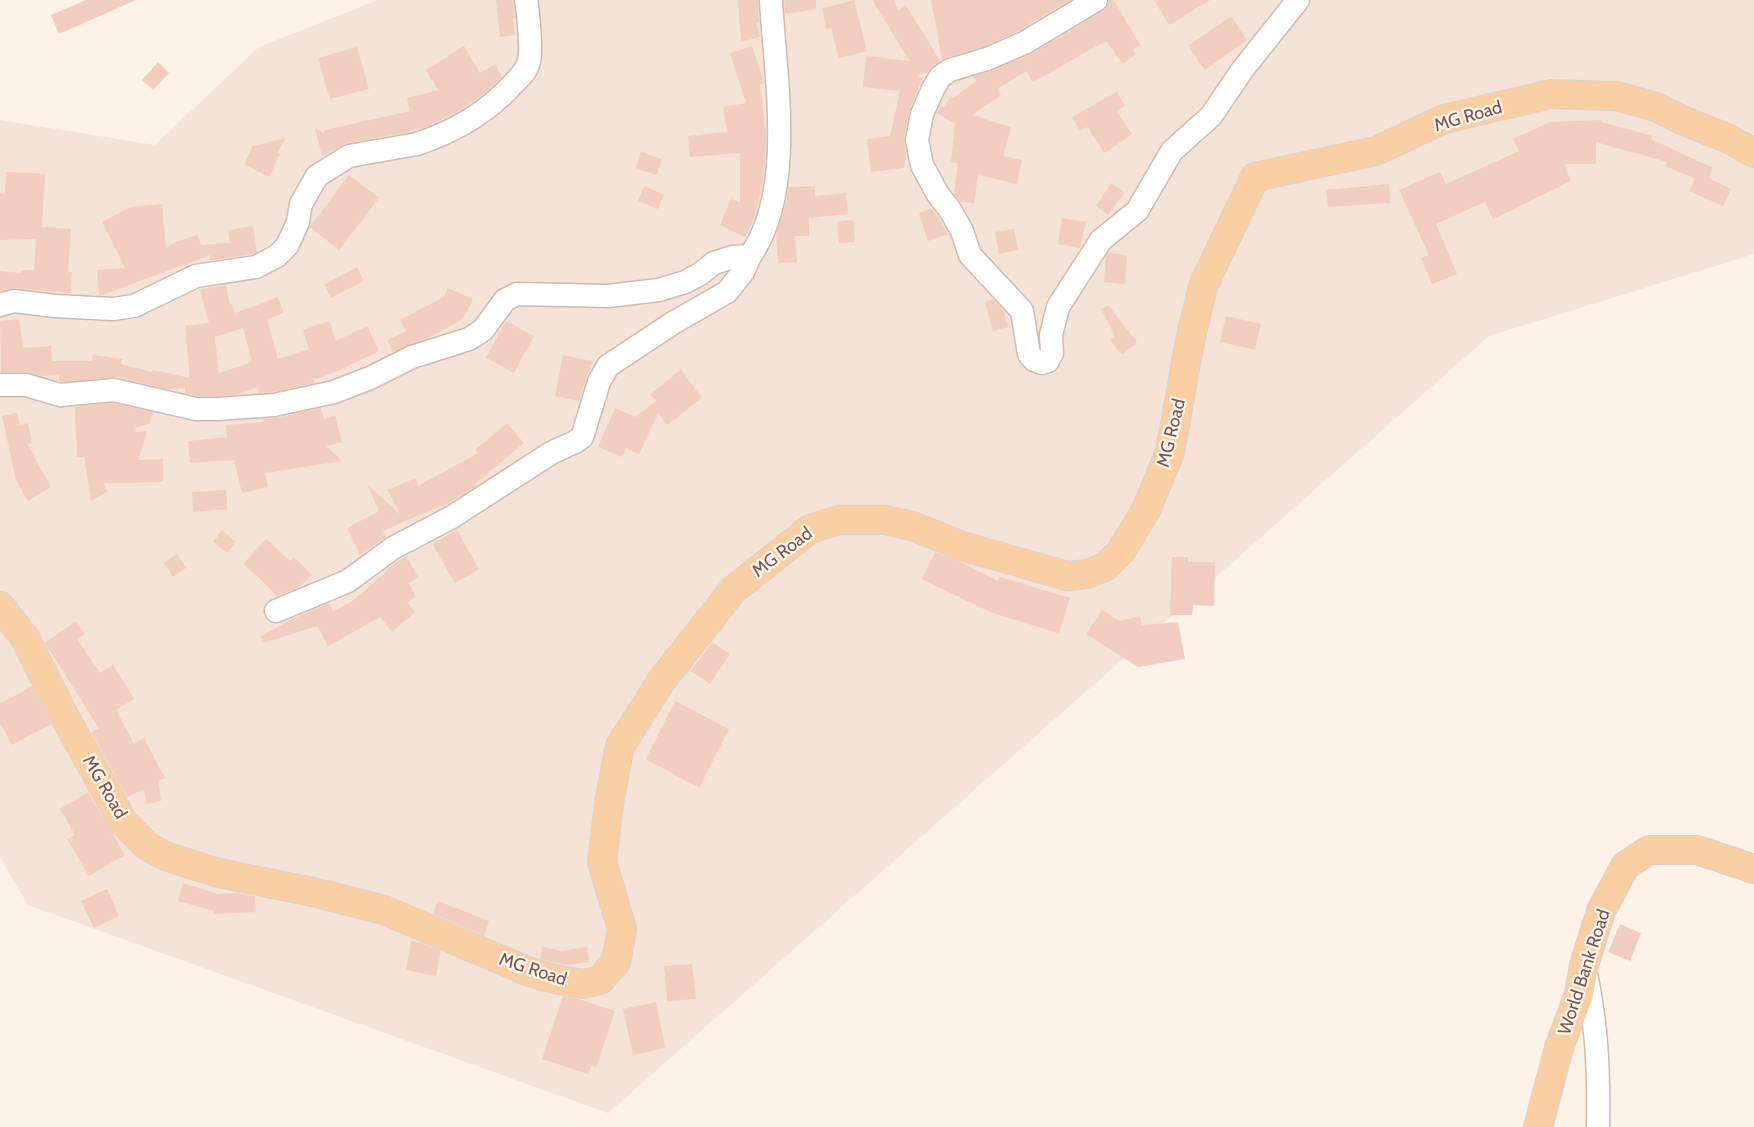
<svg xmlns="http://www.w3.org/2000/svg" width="1754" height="1127" font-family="Cabin,sans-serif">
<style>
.residential{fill:#f4e3d6}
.building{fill:#f1cdc0;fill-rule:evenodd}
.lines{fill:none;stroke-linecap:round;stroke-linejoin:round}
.minor-casing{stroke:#d0bab0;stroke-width:25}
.primary-casing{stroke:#d9d0cd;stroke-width:30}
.minor{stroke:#fff;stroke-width:22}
.primary{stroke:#f9cea2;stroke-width:28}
.labels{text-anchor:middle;stroke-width:4.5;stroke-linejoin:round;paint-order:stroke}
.street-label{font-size:18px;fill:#76564c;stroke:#fff6ee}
</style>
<rect width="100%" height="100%" fill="#fcf2e8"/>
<path class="residential" d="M 378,0 L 1754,0 L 1754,254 L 1489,336 L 608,1113 L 28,905 L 0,857 L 0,120 L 155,145 L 259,47 Z"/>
<g class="building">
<path d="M 86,0 L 136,0 L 59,34 L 51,15 Z"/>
<path d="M 496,0 L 513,0 L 515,19 L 513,19 L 515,35 L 500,37 Z"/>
<path d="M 738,0 L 758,0 L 759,22 L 756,22 L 760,37 L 741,42 Z"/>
<path d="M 784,0 L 816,0 L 816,9 L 785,14 Z"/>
<path d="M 854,0 L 867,51 L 839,58 L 831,28 L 826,29 L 822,8 Z"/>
<path d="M 872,0 L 894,0 L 898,10 L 906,5 L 940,61 L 928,72 L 918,76 L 922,79 L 909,112 L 904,138 L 906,154 L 904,168 L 871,172 L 867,139 L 890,136 L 900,91 L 863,87 L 866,56 L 910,61 Z"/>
<path d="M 931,0 L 1070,0 L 1018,31 L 983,47 L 942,59 Z"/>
<path d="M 1109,0 L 1114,0 L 1140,45 L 1132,50 L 1136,54 L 1123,64 L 1106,41 L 1033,82 L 1026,71 L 997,89 L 1001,95 L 972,115 L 1011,127 L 1003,156 L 1022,160 L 1017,184 L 978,175 L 974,203 L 960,202 L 954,194 L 958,163 L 951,162 L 955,124 L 937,113 L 940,106 L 944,107 L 951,96 L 953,98 L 976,81 L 974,76 L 992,71 L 1031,54 L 1103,11 L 1107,7 Z"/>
<path d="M 1154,0 L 1210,0 L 1169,25 Z"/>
<path d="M 1231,16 L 1247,40 L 1205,70 L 1188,46 Z"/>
<path d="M 464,46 L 480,73 L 495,64 L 502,77 L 485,93 L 462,109 L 429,126 L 409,131 L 409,132 L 347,143 L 322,156 L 315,128 L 324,133 L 324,130 L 410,111 L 407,98 L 438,90 L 426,70 Z"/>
<path d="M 752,46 L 764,83 L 760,85 L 766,132 L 765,165 L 760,196 L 752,224 L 745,237 L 720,225 L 731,199 L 740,203 L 740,153 L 690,157 L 688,136 L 727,132 L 723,107 L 746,103 L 730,53 Z"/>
<path d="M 357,47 L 369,89 L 330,99 L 318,58 Z"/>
<path d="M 158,62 L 169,73 L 153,90 L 142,80 Z"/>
<path d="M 1117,92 L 1125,106 L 1116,111 L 1132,134 L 1105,153 L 1087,127 L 1080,131 L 1072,117 Z"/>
<path d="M 1602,120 L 1602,122 L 1652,136 L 1651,139 L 1713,168 L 1708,178 L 1731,189 L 1723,206 L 1689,191 L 1695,179 L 1666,166 L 1667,162 L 1596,142 L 1596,164 L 1564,164 L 1571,181 L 1493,219 L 1485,202 L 1436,224 L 1457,274 L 1432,284 L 1421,258 L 1429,255 L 1399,190 L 1440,172 L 1446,184 L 1519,151 L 1513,139 L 1550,122 Z"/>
<path d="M 286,138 L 277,153 L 280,154 L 269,177 L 244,164 L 253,146 Z"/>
<path d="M 641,152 L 662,159 L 657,175 L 636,169 Z"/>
<path d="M 6,172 L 45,174 L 42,227 L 71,229 L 68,272 L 72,272 L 70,293 L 15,288 L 0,291 L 0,271 L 21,273 L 21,270 L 34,270 L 36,239 L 0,240 L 0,194 L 5,194 Z"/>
<path d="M 349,175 L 379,198 L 339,250 L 310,227 Z"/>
<path d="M 1111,183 L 1125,192 L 1108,215 L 1096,206 Z"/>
<path d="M 1389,184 L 1390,203 L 1328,207 L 1326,190 Z"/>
<path d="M 644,186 L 664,195 L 658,209 L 638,201 Z"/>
<path d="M 815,186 L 815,196 L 846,193 L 848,214 L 809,218 L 809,236 L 795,236 L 797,262 L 778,263 L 776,235 L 786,203 L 788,187 Z"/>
<path d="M 162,204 L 166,248 L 176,242 L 198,235 L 201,245 L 230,243 L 228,230 L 253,226 L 257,252 L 252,254 L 210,261 L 210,255 L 102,295 L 99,295 L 97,270 L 125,268 L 102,222 L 130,207 Z"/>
<path d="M 932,208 L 948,234 L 928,241 L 919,213 Z"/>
<path d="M 1062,218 L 1086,222 L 1080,248 L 1058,244 Z"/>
<path d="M 853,220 L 855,242 L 839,243 L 837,222 Z"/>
<path d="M 1014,229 L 1018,250 L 999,254 L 995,232 Z"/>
<path d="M 1108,253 L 1127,255 L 1125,284 L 1104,282 L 1106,256 Z"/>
<path d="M 357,267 L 364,281 L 331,298 L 324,285 Z"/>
<path d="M 226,285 L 230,305 L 232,304 L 235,313 L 278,297 L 284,313 L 267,319 L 278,359 L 309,349 L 303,330 L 329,321 L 336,341 L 367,326 L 379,351 L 346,367 L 346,368 L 314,380 L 314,383 L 272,392 L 259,393 L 258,387 L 235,395 L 217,396 L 198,396 L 185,393 L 185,388 L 167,389 L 117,377 L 61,382 L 59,381 L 59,375 L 42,376 L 26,372 L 1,372 L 0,321 L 19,319 L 23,348 L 51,346 L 52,361 L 92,361 L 93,355 L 122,359 L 121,364 L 152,372 L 153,370 L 190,378 L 185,326 L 209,323 L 200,290 ZM 243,328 L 252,362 L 219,373 L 215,337 Z"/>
<path d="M 448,288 L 473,299 L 463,319 L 428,338 L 408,345 L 393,352 L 387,340 L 406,331 L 400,320 L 444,297 Z"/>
<path d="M 993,299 L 1003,310 L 1008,327 L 993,331 L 985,302 Z"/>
<path d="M 1108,305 L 1137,342 L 1122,355 L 1110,340 L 1115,336 L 1101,309 Z"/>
<path d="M 1226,316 L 1261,324 L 1255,350 L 1220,342 Z"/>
<path d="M 506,321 L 534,336 L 514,373 L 486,358 Z"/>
<path d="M 563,355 L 592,361 L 579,401 L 555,396 Z"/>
<path d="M 681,370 L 702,398 L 667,425 L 658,413 L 639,454 L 626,448 L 622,457 L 598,447 L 615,408 L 635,417 L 656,401 L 650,394 Z"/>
<path d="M 113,403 L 153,412 L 150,423 L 135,428 L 136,432 L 147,431 L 138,460 L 163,459 L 163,482 L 103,483 L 108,491 L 91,501 L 84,457 L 77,457 L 75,407 Z"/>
<path d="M 321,408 L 324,419 L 335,416 L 342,442 L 326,446 L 342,461 L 265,473 L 268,487 L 242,493 L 234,460 L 190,463 L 188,441 L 227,437 L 226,425 L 264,422 L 263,419 L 277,418 Z"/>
<path d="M 17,413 L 20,425 L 28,423 L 32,443 L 27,444 L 51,487 L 28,501 L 16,480 L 2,416 Z"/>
<path d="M 507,423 L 524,443 L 475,484 L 476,486 L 441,508 L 440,506 L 383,531 L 386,537 L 360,555 L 347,528 L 379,511 L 367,484 L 400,514 L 388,490 L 415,478 L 418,486 L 478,453 L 475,450 Z"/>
<path d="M 226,490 L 227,509 L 193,512 L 192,492 Z"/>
<path d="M 222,530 L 236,542 L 227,553 L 213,542 Z"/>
<path d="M 457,530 L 479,569 L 455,583 L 432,544 Z"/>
<path d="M 266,539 L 290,561 L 294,557 L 312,575 L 298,588 L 277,596 L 258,577 L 243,564 Z"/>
<path d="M 935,552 L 961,562 L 998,581 L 1000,577 L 1070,598 L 1059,633 L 992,613 L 922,579 Z"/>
<path d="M 177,554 L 186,568 L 173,577 L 164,563 Z"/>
<path d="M 406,556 L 418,577 L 409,583 L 416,597 L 407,602 L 415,612 L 392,632 L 380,617 L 328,646 L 317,626 L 263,643 L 260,637 L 294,618 L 329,603 L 333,612 L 351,602 L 387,571 L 386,570 Z"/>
<path d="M 1172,557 L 1188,557 L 1188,562 L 1215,562 L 1214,606 L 1193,605 L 1192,615 L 1170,615 Z"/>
<path d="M 1102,610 L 1119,621 L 1140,616 L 1142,625 L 1178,622 L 1185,659 L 1138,667 L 1086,634 Z"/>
<path d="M 76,621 L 85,634 L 77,639 L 100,673 L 113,665 L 134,699 L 116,710 L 134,744 L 144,738 L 165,778 L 158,781 L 161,801 L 147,804 L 144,789 L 127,797 L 91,732 L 99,728 L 45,643 Z"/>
<path d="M 712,642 L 730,654 L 710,684 L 691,671 Z"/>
<path d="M 32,686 L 51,724 L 12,745 L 0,723 L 0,704 Z"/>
<path d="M 675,701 L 729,729 L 699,788 L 646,759 Z"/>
<path d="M 88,792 L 125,855 L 89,876 L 67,839 L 75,835 L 60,809 Z"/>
<path d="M 183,883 L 218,894 L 238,893 L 255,896 L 256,912 L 214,914 L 214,911 L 178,901 Z"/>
<path d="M 107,889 L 119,916 L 94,928 L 81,901 Z"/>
<path d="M 438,901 L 489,921 L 484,936 L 433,914 Z"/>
<path d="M 1620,924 L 1641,933 L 1630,961 L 1608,952 Z"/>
<path d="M 411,941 L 422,943 L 441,951 L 436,976 L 406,970 Z"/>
<path d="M 542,947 L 562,951 L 587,947 L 589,962 L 566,965 L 540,959 Z"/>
<path d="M 692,964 L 696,999 L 667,1001 L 664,966 Z"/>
<path d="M 563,996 L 579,999 L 615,1011 L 596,1068 L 591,1066 L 588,1074 L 542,1059 Z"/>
<path d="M 656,1002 L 665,1048 L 633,1055 L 623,1009 Z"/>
</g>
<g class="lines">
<defs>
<g id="minor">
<path d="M 1096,0 L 1024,43 L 987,59 L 950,70 L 940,77 L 933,89 L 922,114 L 917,140 L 922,165 L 937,193 L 950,210 L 962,231 L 970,255 L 1022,311 L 1029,354 L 1034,360 L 1042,363 L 1048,361 L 1052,353 L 1051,335 L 1058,307 L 1101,240 L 1137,211 L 1172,151 L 1211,116 L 1243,69 L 1298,0"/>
<path d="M 0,305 L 14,301 L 55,306 L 93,308 L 113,309 L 134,306 L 196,276 L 256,267 L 277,256 L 287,246 L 298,222 L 301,204 L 317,176 L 349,156 L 417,144 C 453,132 488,112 514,83 C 520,77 527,71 529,61 C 532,52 528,10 526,0"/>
<path d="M 0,385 L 26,385 L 60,395 L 114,390 L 196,409 L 217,409 L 274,405 L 334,392 L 370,378 L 412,357 L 469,339 L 483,330 L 505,300 L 517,294 L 608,296 L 659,290 L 685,282 L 700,274 L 714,263 L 733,257 L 750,256 C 796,191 775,76 771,0"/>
<path d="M 276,611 L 348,581 L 393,548 L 452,517 L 551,453 L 575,442 L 582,437 L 584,431 L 599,382 L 608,366 L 673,323 L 727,292 L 743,272 L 750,256"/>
<path d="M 1585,969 C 1597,1023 1599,1072 1598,1127"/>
</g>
<g id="primary">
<path d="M 0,606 L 25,638 L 62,712 L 123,822 L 147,846 L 165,856 L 219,873 L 313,892 L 384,910 L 527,971 L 554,979 L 583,984 L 600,980 L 616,962 L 622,929 L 602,862 L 609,803 L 620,746 L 662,680 L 733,590 L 810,529 L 839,520 L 885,520 L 912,526 L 962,546 L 1067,576 L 1087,574 L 1105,567 L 1121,551 L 1146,510 L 1170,452 L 1190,341 L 1203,286 L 1255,177 L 1376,151 L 1444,119 L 1551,94 L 1616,96 L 1656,107 L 1682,120 L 1729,139 L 1754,153"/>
<path d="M 1538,1127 L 1559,1048 L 1579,994 L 1584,965 L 1601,911 L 1625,866 L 1649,850 L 1697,850 L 1754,869"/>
</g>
</defs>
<use href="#minor" class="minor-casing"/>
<use href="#primary" class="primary-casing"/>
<use href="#minor" class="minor"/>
<use href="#primary" class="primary"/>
</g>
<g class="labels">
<g class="street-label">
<text transform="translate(1468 116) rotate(-16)" y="6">MG Road</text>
<text transform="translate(1171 433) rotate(-76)" y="6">MG Road</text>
<text transform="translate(782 552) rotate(-37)" y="6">MG Road</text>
<text transform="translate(105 787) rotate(60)" y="6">MG Road</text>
<text transform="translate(533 969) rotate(18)" y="6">MG Road</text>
<text transform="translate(1584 972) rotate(-72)" y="6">World Bank Road</text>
</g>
</g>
</svg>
